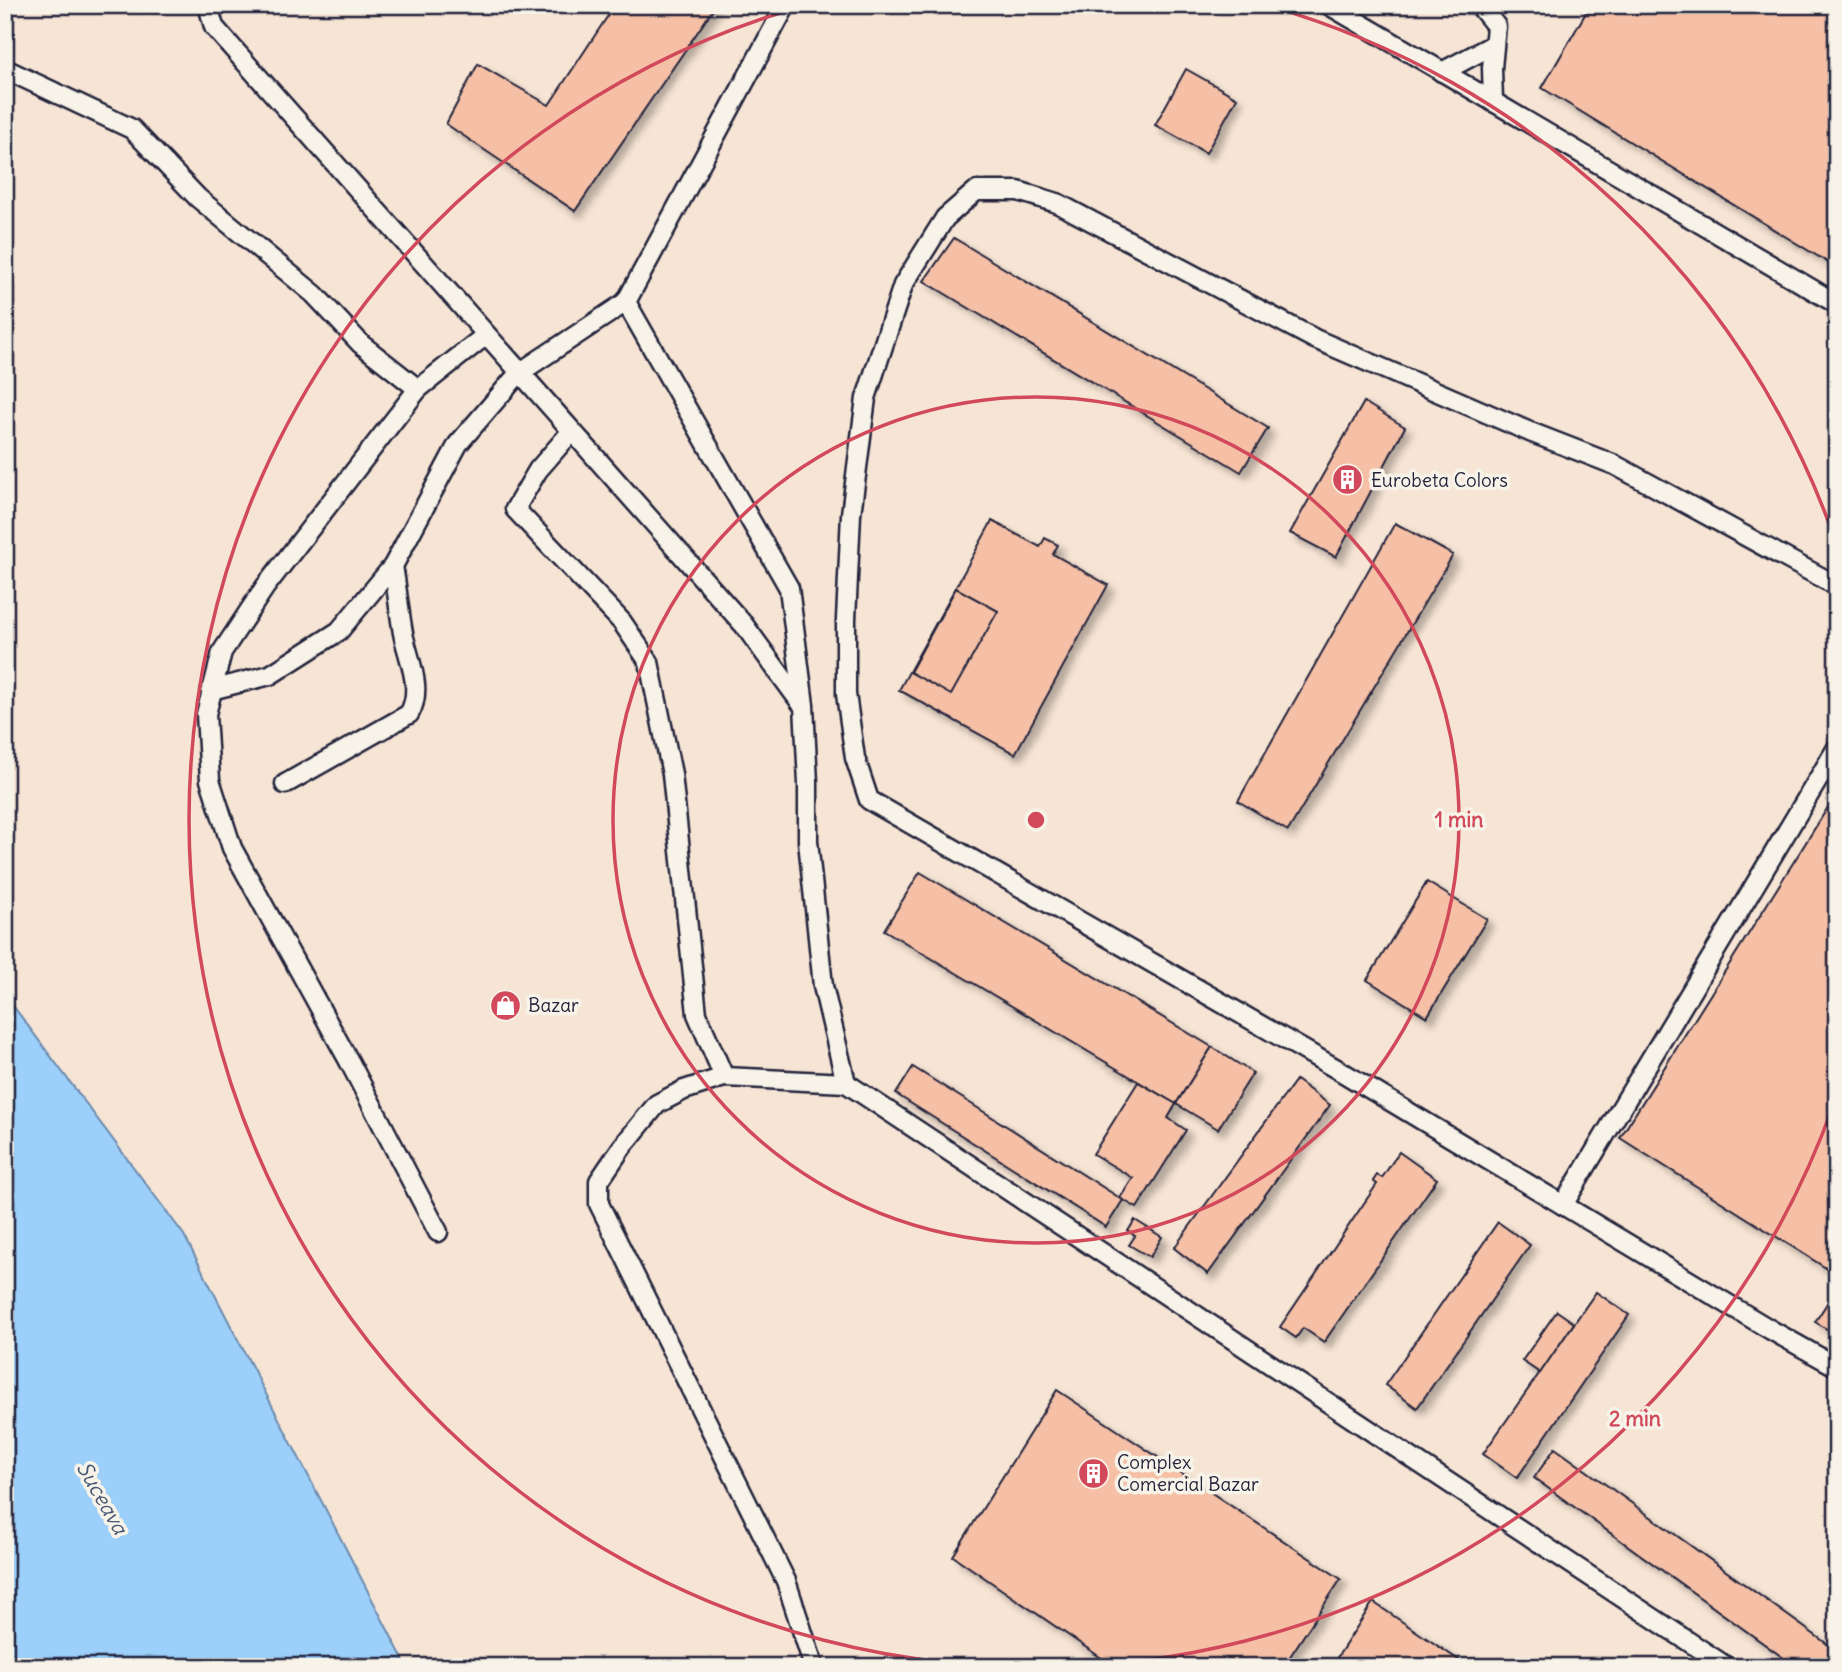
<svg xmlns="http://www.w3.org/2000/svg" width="1842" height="1672" font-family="Delius,sans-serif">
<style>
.built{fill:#f6e4d4}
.water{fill:#9cd0fa;stroke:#6b8aae;stroke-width:2}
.building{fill:#f5c0a6;stroke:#22223b;stroke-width:2;filter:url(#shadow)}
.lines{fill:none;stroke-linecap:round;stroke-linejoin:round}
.lane-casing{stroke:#22223b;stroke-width:23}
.lane{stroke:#f7f3e8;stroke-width:18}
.ring{fill:none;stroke:#d1495b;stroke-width:3.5}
.labels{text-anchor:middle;stroke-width:7;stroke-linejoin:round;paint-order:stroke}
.poi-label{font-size:19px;fill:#22223b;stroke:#f7f3e8;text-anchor:start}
.water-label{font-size:21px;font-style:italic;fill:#475674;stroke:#f7f3e8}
.centre{fill:#d1495b;stroke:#f7f3e8;stroke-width:3.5}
.ring-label{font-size:21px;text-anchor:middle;font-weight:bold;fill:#d1495b;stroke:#f7f3e8;stroke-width:7;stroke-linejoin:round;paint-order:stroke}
</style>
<defs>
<filter id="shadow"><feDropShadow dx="6" dy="6" stdDeviation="3.5" flood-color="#0004"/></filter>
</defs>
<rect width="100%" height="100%" fill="#f7f3e8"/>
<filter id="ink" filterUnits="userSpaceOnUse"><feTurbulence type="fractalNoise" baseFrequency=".0143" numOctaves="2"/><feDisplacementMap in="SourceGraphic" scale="14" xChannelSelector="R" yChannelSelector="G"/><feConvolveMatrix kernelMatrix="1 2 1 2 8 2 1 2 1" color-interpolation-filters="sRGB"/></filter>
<g filter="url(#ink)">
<path class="built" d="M 5,5 L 1837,5 L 1837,1667 L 407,1667 L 184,1235 L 5,995 Z"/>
<path class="water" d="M 5,995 L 184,1235 L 407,1667 L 5,1667 Z"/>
<g class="building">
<path d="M 615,5 L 716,5 L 575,211 L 446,124 L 478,64 L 549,105 Z"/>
<path d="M 1581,5 L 1837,5 L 1837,268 L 1542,88 L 1588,9 Z"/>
<path d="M 1186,69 L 1237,98 L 1206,153 L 1155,125 Z"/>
<path d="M 954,238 L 1268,428 L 1241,472 L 924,281 Z"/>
<path d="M 1364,402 L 1405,427 L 1336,557 L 1290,533 Z"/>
<path d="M 992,521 L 1040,547 L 1045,538 L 1058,545 L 1053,554 L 1108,585 L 1015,754 L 899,690 Z"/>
<path d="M 1395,523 L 1453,555 L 1288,831 L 1238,801 Z"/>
<path d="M 956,588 L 998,611 L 951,695 L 910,672 Z"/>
<path d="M 1837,793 L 1837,1275 L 1620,1138 Z"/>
<path d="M 920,872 L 1212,1047 L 1176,1104 L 884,930 Z"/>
<path d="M 1427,882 L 1487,919 L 1427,1017 L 1367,980 Z"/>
<path d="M 1212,1047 L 1253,1073 L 1218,1129 L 1176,1104 Z"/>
<path d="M 913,1067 L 1123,1200 L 1106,1227 L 896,1094 Z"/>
<path d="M 1296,1080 L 1330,1105 L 1208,1274 L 1174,1248 Z"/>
<path d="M 1138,1082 L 1176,1104 L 1168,1118 L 1186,1130 L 1137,1208 L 1120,1198 L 1133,1178 L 1093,1154 Z"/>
<path d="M 1399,1152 L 1437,1179 L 1324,1342 L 1303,1328 L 1296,1338 L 1280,1327 L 1377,1184 L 1373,1181 L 1377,1175 L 1382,1178 Z"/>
<path d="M 1135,1220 L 1162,1237 L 1150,1257 L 1129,1245 L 1135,1236 L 1128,1231 Z"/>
<path d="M 1498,1222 L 1530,1245 L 1417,1408 L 1385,1385 Z"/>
<path d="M 1837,1288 L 1837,1335 L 1815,1322 Z"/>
<path d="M 1596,1292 L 1629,1315 L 1517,1478 L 1483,1454 Z"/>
<path d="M 1557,1311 L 1574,1323 L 1540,1373 L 1522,1361 Z"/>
<path d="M 1057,1390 L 1341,1579 L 1283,1667 L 1108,1667 L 1110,1664 L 953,1556 Z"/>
<path d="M 1555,1448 L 1837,1651 L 1837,1667 L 1796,1667 L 1534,1478 Z"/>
<path d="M 1373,1602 L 1469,1667 L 1331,1667 Z"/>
</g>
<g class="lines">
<defs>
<g id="lane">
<path d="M 208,5 L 214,27 L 744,625 L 801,703"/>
<path d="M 786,5 L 626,302 L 789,588 L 804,705 L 808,783 L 808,841 L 823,986 L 846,1083 L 1727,1667"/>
<path d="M 1329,5 L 1837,304"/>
<path d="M 1479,5 L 1496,26 L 1492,68 L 1493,102"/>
<path d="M 5,69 L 132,129 L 198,198 L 314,294 L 361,344 L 418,389 L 265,587 L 222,652 L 206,714 L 210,780 L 232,848 L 349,1061 L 438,1232"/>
<path d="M 1442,72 L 1493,45"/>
<path d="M 418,389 L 486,335"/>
<path d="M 571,432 L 538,470 L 515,509 L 622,622 L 649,662 L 672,774 L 697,1014 L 724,1077"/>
<path d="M 1837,586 L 1615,465 L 1530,432 L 1315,339 L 1057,203 L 1018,191 L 976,191 L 945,218 L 903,285 L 866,398 L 851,514 L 846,619 L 846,694 L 855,758 L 869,800 L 1342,1072 L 1771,1330 L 1837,1367"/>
<path d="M 211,690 L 270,675 L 339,631 L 393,566 L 458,444 L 519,373 L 626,302"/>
<path d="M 285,784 L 409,714 C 424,689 408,659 403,633 C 399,611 397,588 393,566"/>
<path d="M 1563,1205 L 1837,748"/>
<path d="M 814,1667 L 786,1581 L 599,1204 L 599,1181 L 622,1147 L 657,1104 L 684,1090 L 724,1077 L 846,1083"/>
</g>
</defs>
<use href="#lane" class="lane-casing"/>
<use href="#lane" class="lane"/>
</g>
</g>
<g class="ring">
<circle cx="1036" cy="820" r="423"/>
<path d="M1834 1103A847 847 0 0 1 1058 1667M1014 1667A847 847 0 0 1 803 6M1269 6A847 847 0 0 1 1834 537"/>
</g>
<defs>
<symbol id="building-disc" viewBox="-11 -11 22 22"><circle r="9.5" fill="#d1495b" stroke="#f7f3e8"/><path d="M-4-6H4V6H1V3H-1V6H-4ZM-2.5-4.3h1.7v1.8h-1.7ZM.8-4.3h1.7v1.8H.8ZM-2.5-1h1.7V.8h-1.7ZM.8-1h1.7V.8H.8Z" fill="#fff"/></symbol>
<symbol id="shop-disc" viewBox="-11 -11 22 22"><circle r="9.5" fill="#d1495b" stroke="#f7f3e8"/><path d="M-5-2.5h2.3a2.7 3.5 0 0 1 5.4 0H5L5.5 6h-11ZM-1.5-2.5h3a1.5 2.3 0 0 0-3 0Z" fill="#fff"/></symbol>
</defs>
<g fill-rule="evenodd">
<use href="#building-disc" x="1330" y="462" width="35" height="35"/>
<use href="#shop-disc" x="488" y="988" width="35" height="35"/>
<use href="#building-disc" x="1076" y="1456" width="35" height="35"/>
</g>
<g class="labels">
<g class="poi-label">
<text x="1371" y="487">Eurobeta Colors</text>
<text x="528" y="1012">Bazar</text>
<text x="1117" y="1469">Complex<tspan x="1117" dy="22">Comercial Bazar</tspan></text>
</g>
<g class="water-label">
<text transform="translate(102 1498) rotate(60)" y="7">Suceava</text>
</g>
</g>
<circle cx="1036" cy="820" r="10" class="centre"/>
<g class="ring-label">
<text x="1459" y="827">1 min</text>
<text x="1635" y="1426">2 min</text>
</g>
<rect width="1842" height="1672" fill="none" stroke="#f7f3e8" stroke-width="28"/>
<rect x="14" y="14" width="1814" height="1644" fill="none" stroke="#22223b" stroke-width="2.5" filter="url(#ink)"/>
</svg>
